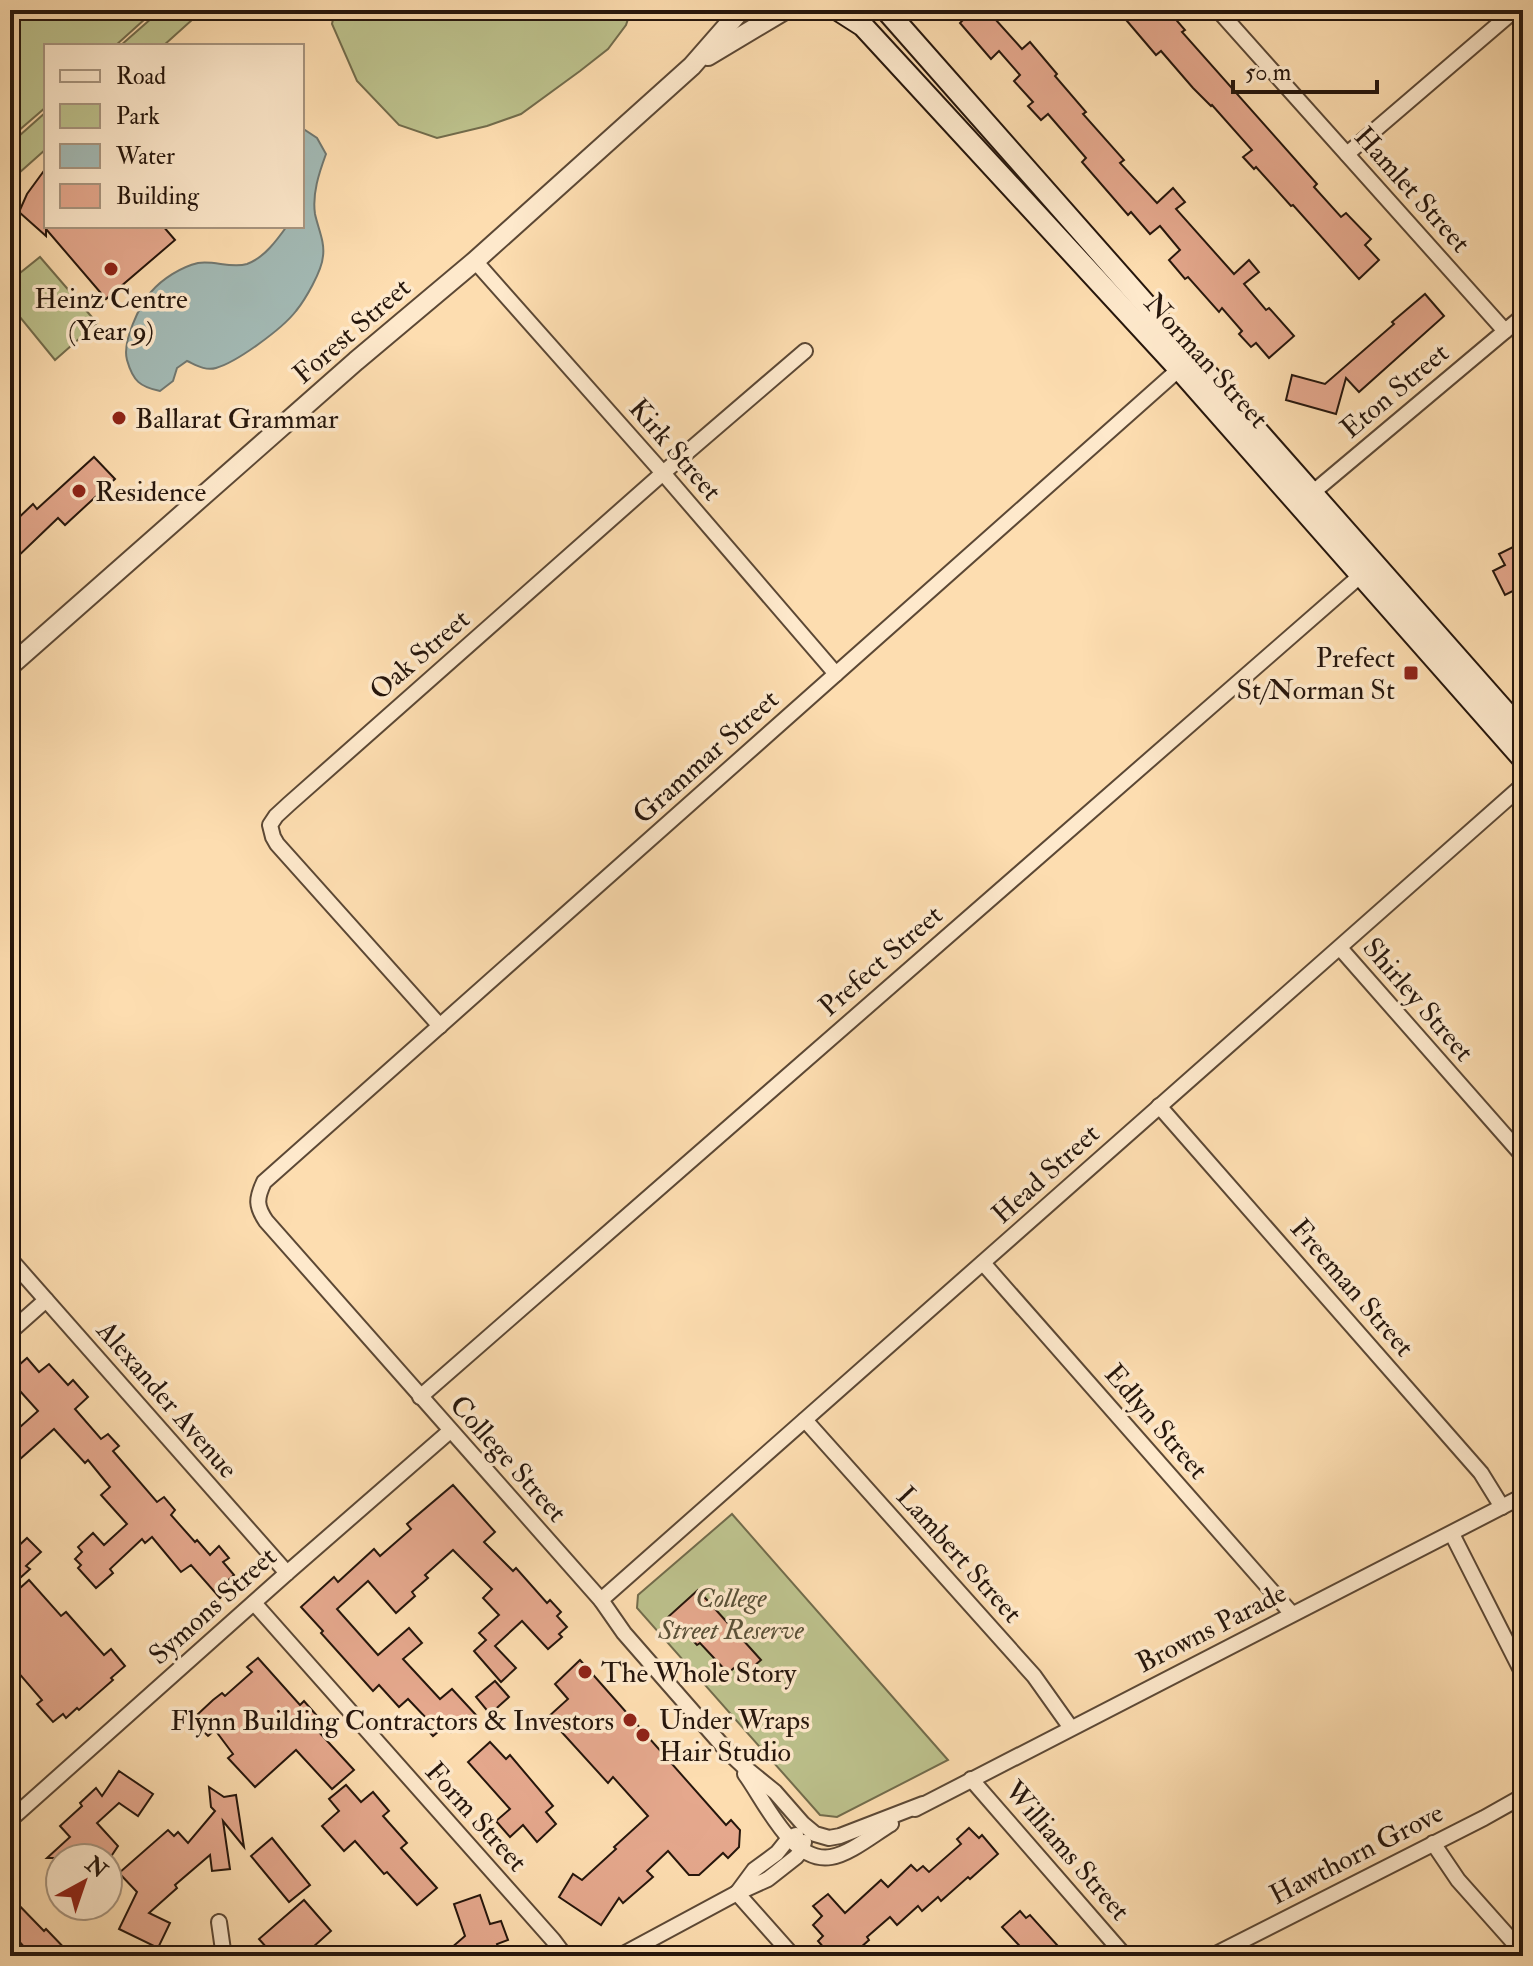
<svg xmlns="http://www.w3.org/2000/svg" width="1533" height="1966" font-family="'IM FELL Double Pica',serif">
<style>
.green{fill:#bdc28d;stroke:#726c4c;stroke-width:2}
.water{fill:#a3bab5;stroke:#717871;stroke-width:2}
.building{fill:#e5a88d;stroke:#26160c;stroke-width:2}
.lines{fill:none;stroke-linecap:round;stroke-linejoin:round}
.minor-casing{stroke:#5c4835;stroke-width:18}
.tertiary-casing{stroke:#5c4835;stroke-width:22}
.secondary-casing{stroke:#26160c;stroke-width:24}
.minor{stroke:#fee9cc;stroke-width:14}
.tertiary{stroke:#fee9cc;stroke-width:18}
.secondary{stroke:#fee9cc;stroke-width:20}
.poi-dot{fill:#8f2418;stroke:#fee9cc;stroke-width:3}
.labels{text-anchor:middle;stroke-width:7;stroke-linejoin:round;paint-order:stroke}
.street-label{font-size:28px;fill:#26160c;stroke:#fee9cc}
.poi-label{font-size:28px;fill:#26160c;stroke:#fee9cc;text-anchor:start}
.park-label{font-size:28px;font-style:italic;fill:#5b5239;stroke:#fee9cc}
</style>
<rect width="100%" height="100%" fill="#fdddb0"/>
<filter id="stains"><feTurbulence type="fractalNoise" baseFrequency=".0025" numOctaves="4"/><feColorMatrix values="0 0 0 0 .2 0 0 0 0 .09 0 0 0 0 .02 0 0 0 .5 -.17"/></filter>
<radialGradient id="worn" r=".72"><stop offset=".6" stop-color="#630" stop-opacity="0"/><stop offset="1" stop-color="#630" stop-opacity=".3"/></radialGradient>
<g class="green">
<path d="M 10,10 L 155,10 L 115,46 L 46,46 L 46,107 L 10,138 Z"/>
<path d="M 161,10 L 203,10 L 163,46 L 120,46 Z"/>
<path d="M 335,10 L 631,10 L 626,25 L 608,49 L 580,71 L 521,114 L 487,126 L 437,138 L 399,125 L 357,81 L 332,24 Z"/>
<path d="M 46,112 L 46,149 L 10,181 L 10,144 Z"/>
<path d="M 40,257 L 97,323 L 55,360 L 10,305 L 10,281 Z"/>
<path d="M 732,1514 L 948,1760 L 837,1817 L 820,1815 L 637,1608 L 638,1595 Z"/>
</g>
<path class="water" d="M 302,128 L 317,138 L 326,154 C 319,173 312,194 315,214 C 318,228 325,242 323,256 C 322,271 305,300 296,311 C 282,329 237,362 216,368 C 205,371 196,365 187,361 L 177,368 L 173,381 L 160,391 C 140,387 133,381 127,360 C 122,342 139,306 151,292 C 162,279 181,267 198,263 C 214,260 231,269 247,264 C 264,258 277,240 287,226 L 302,226 Z"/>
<g class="building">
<path d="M 952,10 L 987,10 L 1022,49 L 1030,42 L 1057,74 L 1055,76 L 1086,112 L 1083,114 L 1124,160 L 1120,163 L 1157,203 L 1173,188 L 1185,202 L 1176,209 L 1234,274 L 1249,260 L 1259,272 L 1244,284 L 1266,310 L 1269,308 L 1294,336 L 1269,358 L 1256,343 L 1251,347 L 1239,334 L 1242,331 L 1222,308 L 1219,312 L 1188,277 L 1185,279 L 1169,260 L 1180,250 L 1160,226 L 1150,234 L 1131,212 L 1128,215 L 1082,162 L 1086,158 L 1048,114 L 1041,120 L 1028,106 L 1033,102 L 1014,81 L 1020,75 L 999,51 L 991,59 L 960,23 L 962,21 Z"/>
<path d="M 1139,10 L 1160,10 L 1168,18 L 1172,15 L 1185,30 L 1182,32 L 1317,184 L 1314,187 L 1341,217 L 1346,213 L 1371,239 L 1365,245 L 1379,260 L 1359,279 L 1293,205 L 1291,206 L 1256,167 L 1254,169 L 1243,157 L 1252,150 L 1212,105 L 1211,106 L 1193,88 L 1161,51 L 1156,55 L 1127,21 Z"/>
<path d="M 46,168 L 46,226 L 163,226 L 175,240 L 106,299 L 46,229 L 46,236 L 19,212 L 27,194 Z"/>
<path d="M 1425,294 L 1444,316 L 1359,392 L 1346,378 L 1336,414 L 1286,400 L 1292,375 L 1325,384 L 1394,324 L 1392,322 Z"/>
<path d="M 94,457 L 115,479 L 65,525 L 58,518 L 10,564 L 10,526 L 33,504 L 37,509 Z"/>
<path d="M 1523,542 L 1523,586 L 1505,595 L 1493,571 L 1505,565 L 1499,554 Z"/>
<path d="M 27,1358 L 39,1372 L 49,1364 L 68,1385 L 73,1380 L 88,1397 L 75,1409 L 101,1439 L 108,1434 L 119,1446 L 113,1451 L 157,1502 L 164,1497 L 175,1510 L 171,1515 L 195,1542 L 197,1540 L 210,1555 L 219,1546 L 229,1558 L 223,1562 L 234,1575 L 227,1581 L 232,1587 L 220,1598 L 191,1565 L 181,1572 L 152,1537 L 145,1543 L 142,1539 L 110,1569 L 113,1573 L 96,1588 L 78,1568 L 81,1565 L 75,1559 L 82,1552 L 78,1547 L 93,1533 L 104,1545 L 127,1524 L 101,1495 L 110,1487 L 88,1460 L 85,1463 L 54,1429 L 10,1468 L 10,1436 L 38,1411 L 10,1380 L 10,1373 Z"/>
<path d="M 453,1485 L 495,1532 L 484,1542 L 513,1571 L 516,1568 L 547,1603 L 550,1600 L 561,1612 L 557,1616 L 567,1627 L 559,1634 L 562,1637 L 548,1649 L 522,1621 L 495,1646 L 516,1668 L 501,1682 L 474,1651 L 486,1640 L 479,1633 L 499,1615 L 483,1598 L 492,1589 L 453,1550 L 425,1575 L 428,1578 L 412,1592 L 415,1596 L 396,1613 L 368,1581 L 337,1609 L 378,1655 L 409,1628 L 422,1643 L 403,1659 L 440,1699 L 452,1689 L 476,1715 L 462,1727 L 459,1724 L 451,1732 L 445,1726 L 433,1736 L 423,1725 L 428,1720 L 408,1699 L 399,1707 L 379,1685 L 373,1691 L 321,1633 L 323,1631 L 301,1607 L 334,1577 L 338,1582 L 374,1549 L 380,1556 L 411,1529 L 407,1524 Z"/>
<path d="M 27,1538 L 41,1552 L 26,1566 L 30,1569 L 10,1587 L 10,1548 L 13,1551 Z"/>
<path d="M 29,1580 L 61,1616 L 66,1612 L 104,1655 L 111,1649 L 125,1666 L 111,1678 L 113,1680 L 79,1710 L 77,1708 L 66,1718 L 63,1714 L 53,1722 L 37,1704 L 42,1700 L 10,1663 L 10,1597 Z"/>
<path d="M 698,1590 L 761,1660 L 748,1671 L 741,1662 L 728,1673 L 700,1643 L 697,1645 L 686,1633 L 684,1635 L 668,1617 Z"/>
<path d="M 258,1658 L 300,1705 L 304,1701 L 325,1725 L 318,1731 L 354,1770 L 332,1789 L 296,1750 L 255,1787 L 228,1758 L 233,1754 L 215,1730 L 208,1736 L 196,1724 L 202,1718 L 198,1714 L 213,1700 L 222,1693 L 225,1696 L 252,1672 L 247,1667 Z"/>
<path d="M 580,1660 L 726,1825 L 731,1820 L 740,1830 L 739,1847 L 728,1858 L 723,1853 L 699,1875 L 689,1875 L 668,1851 L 647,1871 L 653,1877 L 623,1903 L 619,1898 L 601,1925 L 559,1897 L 573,1874 L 582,1880 L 616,1849 L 614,1847 L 648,1816 L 613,1777 L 608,1783 L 548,1717 L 568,1699 L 555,1684 Z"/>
<path d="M 495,1681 L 509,1697 L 490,1714 L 476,1697 Z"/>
<path d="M 490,1742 L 506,1759 L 510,1755 L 553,1806 L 546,1812 L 556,1824 L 537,1842 L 523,1825 L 510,1837 L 496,1821 L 510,1809 L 468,1762 Z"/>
<path d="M 119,1771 L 153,1794 L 138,1816 L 119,1803 L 97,1823 L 118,1846 L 110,1858 L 47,1858 L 70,1837 L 60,1826 L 82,1806 L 80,1803 L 96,1788 L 102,1796 Z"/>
<path d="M 346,1785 L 361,1802 L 373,1792 L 389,1811 L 383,1816 L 407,1843 L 401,1848 L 437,1888 L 417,1905 L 387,1872 L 384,1874 L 355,1841 L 344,1851 L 322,1826 L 339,1811 L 329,1799 Z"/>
<path d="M 209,1787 L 224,1797 L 236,1795 L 244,1847 L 223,1821 L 230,1869 L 212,1871 L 210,1855 L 175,1885 L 177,1888 L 149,1913 L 170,1923 L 158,1948 L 119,1929 L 137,1892 L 119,1873 L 168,1830 L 174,1836 L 178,1832 L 188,1843 L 215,1811 L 211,1807 Z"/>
<path d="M 969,1828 L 979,1838 L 982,1835 L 998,1854 L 970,1879 L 968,1877 L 941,1901 L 938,1897 L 922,1911 L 918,1906 L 897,1925 L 890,1917 L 867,1937 L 869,1940 L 851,1956 L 831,1956 L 818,1941 L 823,1936 L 813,1925 L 822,1916 L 813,1906 L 828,1894 L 845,1913 L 881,1880 L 888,1887 L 911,1865 L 917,1871 L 923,1866 L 929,1872 L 961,1844 L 957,1839 Z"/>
<path d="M 272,1838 L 310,1885 L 289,1902 L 251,1856 Z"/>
<path d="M 480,1895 L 490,1924 L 501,1921 L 508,1940 L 497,1944 L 501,1956 L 442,1956 L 465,1936 L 454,1904 Z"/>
<path d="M 10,1896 L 44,1931 L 46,1929 L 72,1956 L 32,1956 L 10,1931 Z"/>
<path d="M 304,1900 L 331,1931 L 303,1956 L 274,1956 L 259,1939 Z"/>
<path d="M 1020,1911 L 1026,1918 L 1030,1915 L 1067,1956 L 1029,1956 L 1002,1927 Z"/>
</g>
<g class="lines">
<defs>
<g id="minor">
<path d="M 1218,10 L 1505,331"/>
<path d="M 1347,154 L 1515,10"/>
<path d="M 475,261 L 663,473 L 836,674"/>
<path d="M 1305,499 L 1523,316"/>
<path d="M 1340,948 L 1523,1156"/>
<path d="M 440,1026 L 277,844 L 273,837 L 270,825 L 276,816 L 289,804 L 663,473 L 805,351"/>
<path d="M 1159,1106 L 1481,1473 L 1502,1507"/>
<path d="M 10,1259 L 287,1573"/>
<path d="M 983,1263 L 1292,1614"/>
<path d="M 10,1332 L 46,1300"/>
<path d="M 420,1397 L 1368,569"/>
<path d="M 805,1420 L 1034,1676 L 1071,1728"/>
<path d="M 1452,1534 L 1523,1674"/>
<path d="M 601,1600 L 1523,785"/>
<path d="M 254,1603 L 553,1940 L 565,1956"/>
<path d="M 745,1774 C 765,1801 792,1864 831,1857 C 850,1854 874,1834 891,1824"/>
<path d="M 971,1779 L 1125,1956"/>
<path d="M 923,1804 L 840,1836 L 829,1838 L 815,1834 L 803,1824 L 775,1792 L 743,1766 L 728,1752 L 624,1633 L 601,1600 L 266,1221 C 256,1206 256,1199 264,1182 L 1186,363"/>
<path d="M 915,1809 L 1523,1496"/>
<path d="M 10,1820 L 287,1573 L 450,1431"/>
<path d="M 1433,1843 L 1458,1880 L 1523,1953"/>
<path d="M 737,1893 L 754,1870 L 777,1853 L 789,1838 L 796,1835"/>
<path d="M 737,1893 L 793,1956"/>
<path d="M 219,1922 L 223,1950 L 228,1956"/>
<path d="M 620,1956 L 737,1893 L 768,1879 L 796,1857 L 801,1851 L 804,1842"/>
<path d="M 1212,1956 L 1484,1818 L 1523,1796"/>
</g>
<g id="tertiary">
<path d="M 708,56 L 785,10"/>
<path d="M 10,666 L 356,361 L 475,261 L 692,66 L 741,10"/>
</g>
<g id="secondary">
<path d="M 838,10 L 863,26 L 1180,370 L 1523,759"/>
<path d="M 886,10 L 1523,732"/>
</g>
</defs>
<use href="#minor" class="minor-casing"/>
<use href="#tertiary" class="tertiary-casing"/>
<use href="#secondary" class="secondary-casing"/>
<use href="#minor" class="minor"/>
<use href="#tertiary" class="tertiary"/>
<use href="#secondary" class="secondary"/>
</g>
<g class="poi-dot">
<circle cx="111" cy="269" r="8"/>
<circle cx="119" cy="418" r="8"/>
<circle cx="79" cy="491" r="8"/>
<rect x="1403" y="665" width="16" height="16" rx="4"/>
<circle cx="585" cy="1672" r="8"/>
<circle cx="630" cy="1720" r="8"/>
<circle cx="643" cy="1735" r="8"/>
</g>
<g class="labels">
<g class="street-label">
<text transform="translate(1413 189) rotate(48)" y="10">Hamlet Street</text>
<text transform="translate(351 330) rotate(-41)" y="10">Forest Street</text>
<text transform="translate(1207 360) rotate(48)" y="10">Norman Street</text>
<text transform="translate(1394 390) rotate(-40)" y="10">Eton Street</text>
<text transform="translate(676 449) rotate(49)" y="10">Kirk Street</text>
<text transform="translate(419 654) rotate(-41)" y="10">Oak Street</text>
<text transform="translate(705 756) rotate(-42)" y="10">Grammar Street</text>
<text transform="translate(880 960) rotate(-41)" y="10">Prefect Street</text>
<text transform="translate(1419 999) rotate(49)" y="10">Shirley Street</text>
<text transform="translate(1045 1173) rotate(-42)" y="10">Head Street</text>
<text transform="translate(1353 1287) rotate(49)" y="10">Freeman Street</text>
<text transform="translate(168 1399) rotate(49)" y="10">Alexander Avenue</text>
<text transform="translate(1157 1421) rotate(49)" y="10">Edlyn Street</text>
<text transform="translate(509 1458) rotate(48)" y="10">College Street</text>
<text transform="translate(960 1554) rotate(48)" y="10">Lambert Street</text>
<text transform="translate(212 1605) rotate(-42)" y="10">Symons Street</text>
<text transform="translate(1211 1627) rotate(-27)" y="10">Browns Parade</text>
<text transform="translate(477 1816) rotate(48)" y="10">Form Street</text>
<text transform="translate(1068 1850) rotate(49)" y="10">Williams Street</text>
<text transform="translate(1356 1853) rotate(-27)" y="10">Hawthorn Grove</text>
</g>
<g class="poi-label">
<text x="111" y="308" text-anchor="middle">Heinz Centre<tspan x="111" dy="32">(Year 9)</tspan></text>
<text x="135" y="428">Ballarat Grammar</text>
<text x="95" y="501">Residence</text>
<text x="1395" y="667" text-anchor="end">Prefect<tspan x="1395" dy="32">St/Norman St</tspan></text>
<text x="601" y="1682">The Whole Story</text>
<text x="659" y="1729">Under Wraps<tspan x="659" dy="32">Hair Studio</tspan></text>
<text x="614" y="1730" text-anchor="end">Flynn Building Contractors &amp; Investors</text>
</g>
<g class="park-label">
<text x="731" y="1607">College<tspan x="731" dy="32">Street Reserve</tspan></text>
</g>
</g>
<rect width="1533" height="1966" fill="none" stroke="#fdddb0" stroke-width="40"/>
<rect x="12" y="12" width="1509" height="1942" fill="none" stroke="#26160c" stroke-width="4"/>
<rect x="20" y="20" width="1493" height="1926" fill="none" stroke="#26160c" stroke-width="2"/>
<rect x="44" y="44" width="260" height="184" fill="#fee9cc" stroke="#a8957f" stroke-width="2"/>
<rect x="60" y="70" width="40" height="12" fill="#fee9cc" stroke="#a8957f" stroke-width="2"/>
<text x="116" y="84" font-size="24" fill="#26160c">Road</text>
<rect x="60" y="104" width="40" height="24" fill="#bdc28d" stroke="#a8957f" stroke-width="2"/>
<text x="116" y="124" font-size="24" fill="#26160c">Park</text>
<rect x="60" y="144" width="40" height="24" fill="#a3bab5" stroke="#a8957f" stroke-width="2"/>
<text x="116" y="164" font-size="24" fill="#26160c">Water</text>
<rect x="60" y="184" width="40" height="24" fill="#e5a88d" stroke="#a8957f" stroke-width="2"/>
<text x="116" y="204" font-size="24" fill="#26160c">Building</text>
<g transform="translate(84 1882) rotate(40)"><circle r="38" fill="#fee9cc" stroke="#a8957f" stroke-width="2"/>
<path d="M0-6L14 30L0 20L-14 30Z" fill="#8f2418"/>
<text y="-12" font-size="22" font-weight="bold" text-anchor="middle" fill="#26160c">N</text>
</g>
<path d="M1233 80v12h144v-12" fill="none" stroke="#26160c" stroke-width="4"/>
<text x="1245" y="80" font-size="24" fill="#26160c" stroke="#fee9cc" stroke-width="6" paint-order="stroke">50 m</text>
<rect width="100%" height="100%" filter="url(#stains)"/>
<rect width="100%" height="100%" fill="url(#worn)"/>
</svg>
